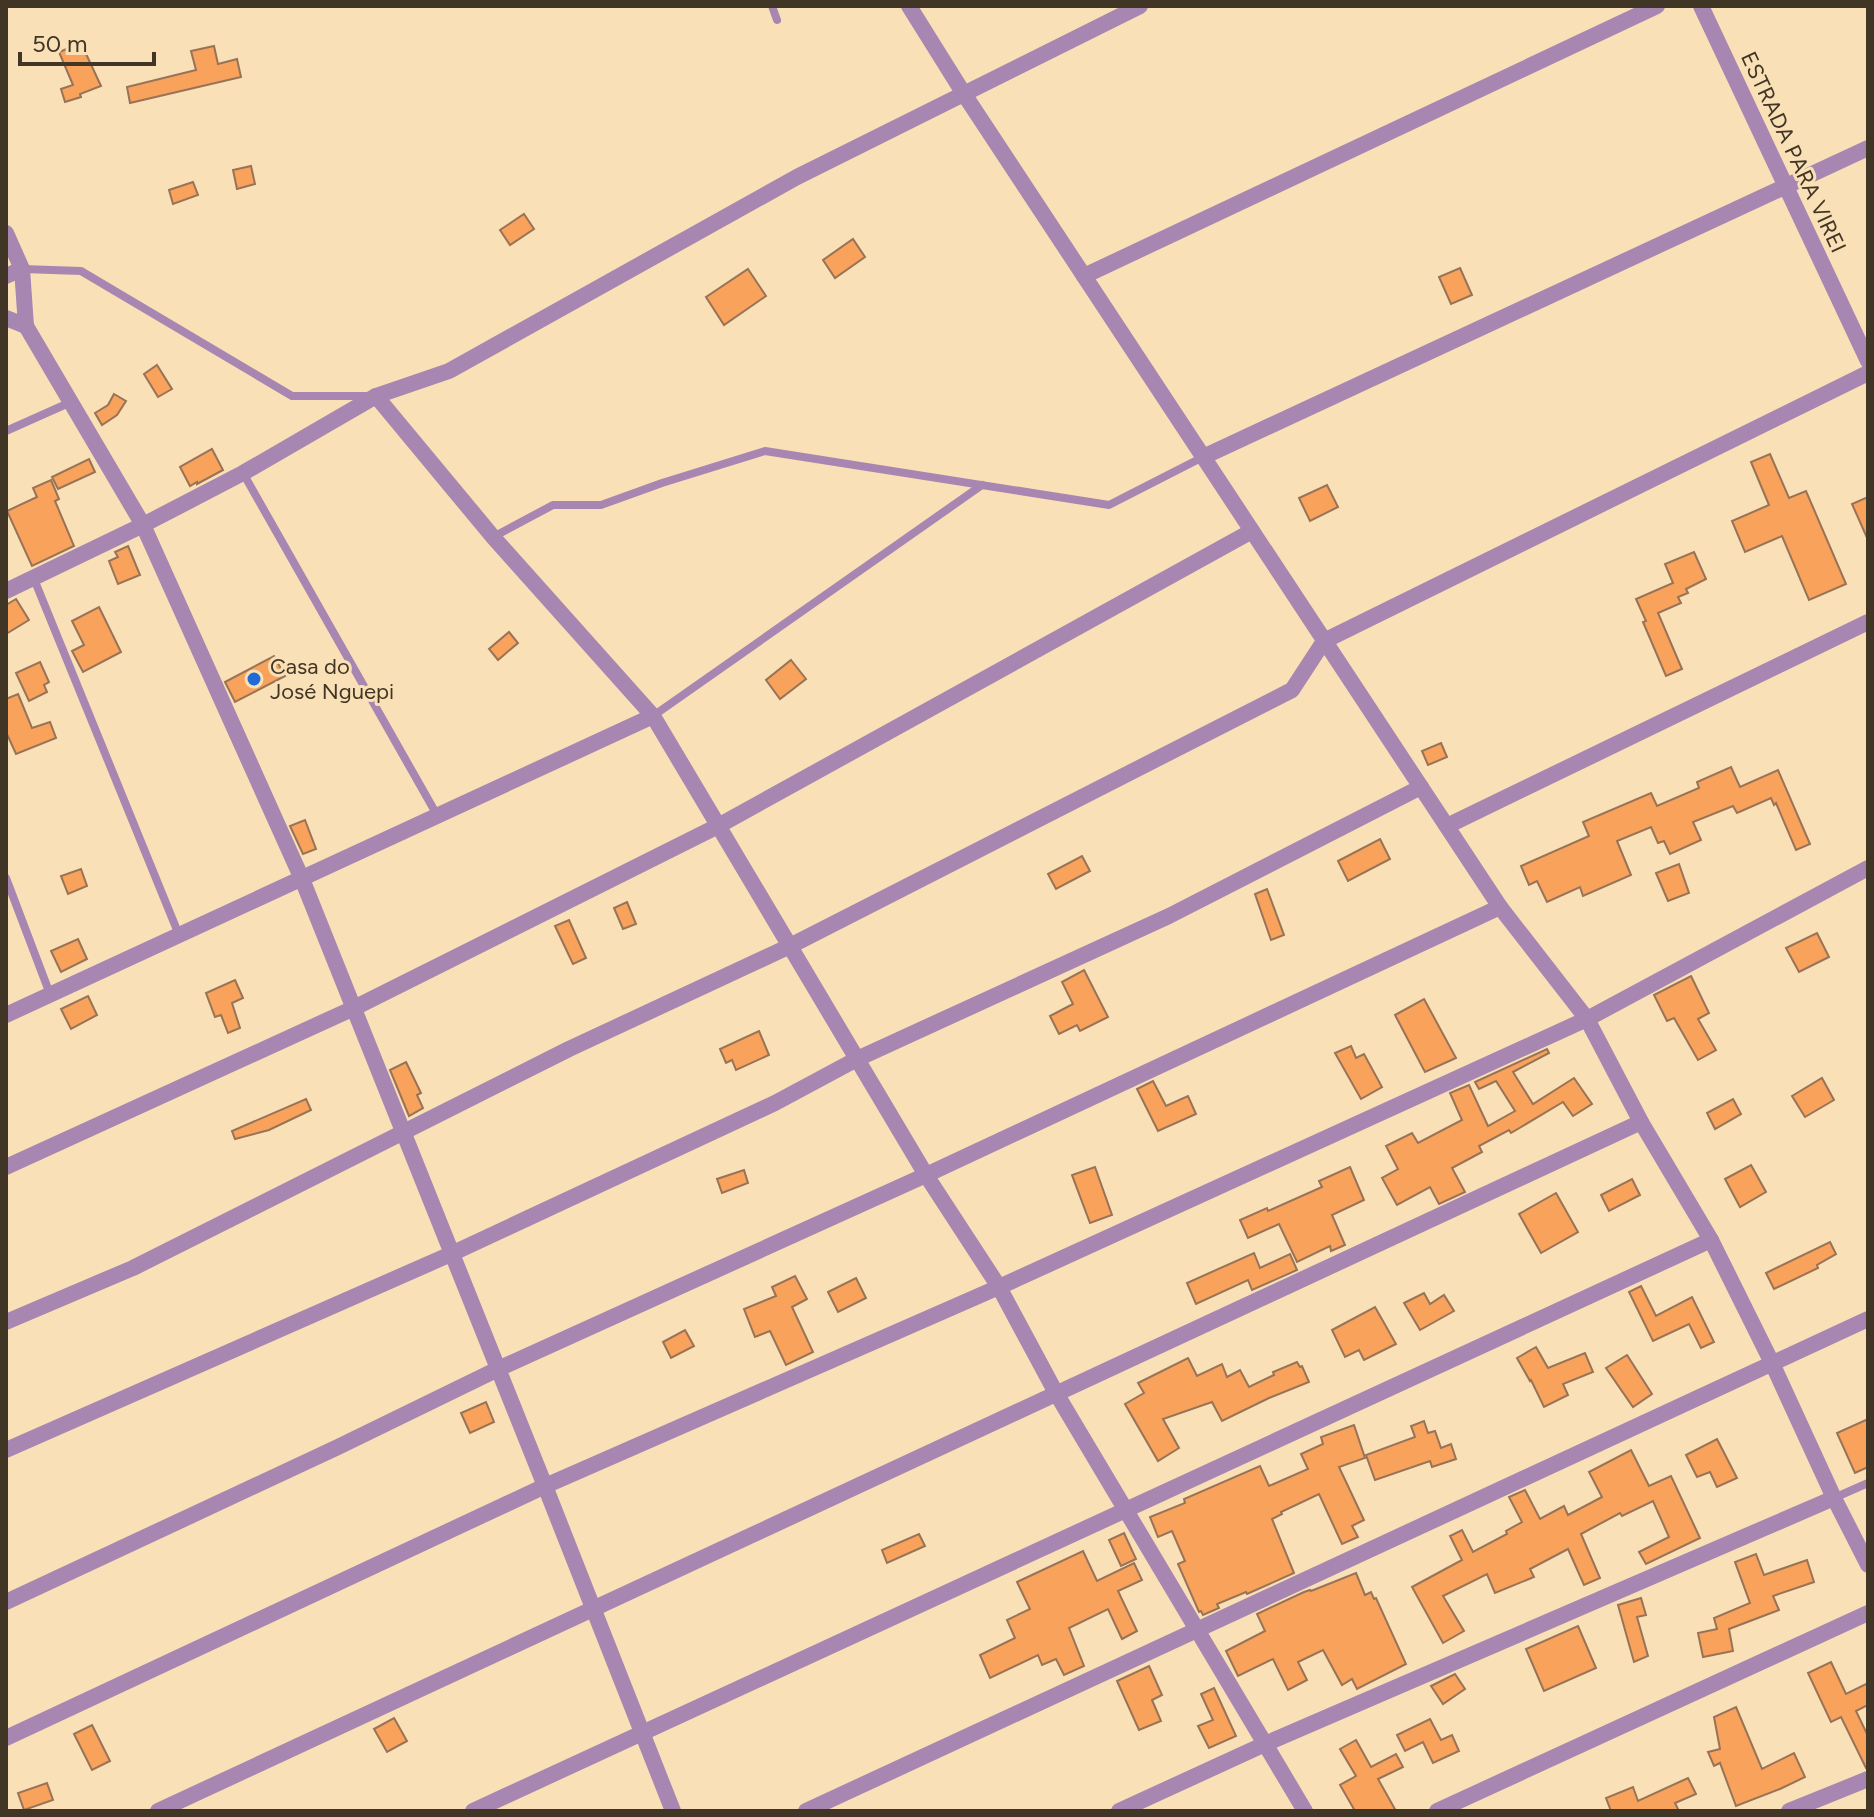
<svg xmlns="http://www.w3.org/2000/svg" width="1874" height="1817" font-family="Figtree,sans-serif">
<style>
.building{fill:#f8a25b;stroke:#987357;stroke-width:2}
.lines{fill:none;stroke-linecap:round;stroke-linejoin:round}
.service{stroke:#a886b2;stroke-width:8}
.minor{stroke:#a886b2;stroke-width:16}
.tertiary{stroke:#a886b2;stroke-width:16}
.poi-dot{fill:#216bd7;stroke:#fae0b6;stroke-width:3}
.labels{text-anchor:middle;stroke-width:6;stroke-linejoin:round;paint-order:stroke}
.street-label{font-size:22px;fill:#413626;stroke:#fae0b6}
.poi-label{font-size:22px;fill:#413626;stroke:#fae0b6;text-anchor:start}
</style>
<rect width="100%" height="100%" fill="#fae0b6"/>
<g class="building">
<path d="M 81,43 L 101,86 L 80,94 L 81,97 L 65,102 L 61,89 L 73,85 L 59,52 Z"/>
<path d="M 214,46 L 218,64 L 237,59 L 241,77 L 130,103 L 127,87 L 196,70 L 191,51 Z"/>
<path d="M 251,166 L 255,184 L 237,189 L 233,170 Z"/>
<path d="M 193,182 L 198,195 L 173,204 L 169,190 Z"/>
<path d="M 524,214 L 534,229 L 510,245 L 500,230 Z"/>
<path d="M 853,239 L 865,257 L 835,278 L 823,260 Z"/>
<path d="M 1460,268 L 1472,295 L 1451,304 L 1439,277 Z"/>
<path d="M 748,269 L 766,296 L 724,325 L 706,297 Z"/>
<path d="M 157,365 L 172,389 L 158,397 L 144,374 Z"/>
<path d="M 114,394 L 126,401 L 117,415 L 102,425 L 95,413 L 108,405 Z"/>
<path d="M 212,449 L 223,470 L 197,484 L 197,482 L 190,486 L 180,467 Z"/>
<path d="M 1770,454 L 1789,498 L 1806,491 L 1846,584 L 1809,600 L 1782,536 L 1745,552 L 1732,521 L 1769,505 L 1751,462 Z"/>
<path d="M 89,459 L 95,472 L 58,489 L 52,477 Z"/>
<path d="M 51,480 L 59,499 L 55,501 L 74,546 L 32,566 L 7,511 L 37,497 L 33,488 Z"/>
<path d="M 1327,485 L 1338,507 L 1310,521 L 1299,498 Z"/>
<path d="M 1868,497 L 1868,540 L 1852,504 Z"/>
<path d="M 128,546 L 140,575 L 118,584 L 109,561 L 118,557 L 115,552 Z"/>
<path d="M 1694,552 L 1706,579 L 1686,589 L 1688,593 L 1678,597 L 1681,603 L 1658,613 L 1682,669 L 1666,676 L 1643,622 L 1646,621 L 1636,599 L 1673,583 L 1665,564 Z"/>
<path d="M 16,599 L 29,620 L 6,634 L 6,605 Z"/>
<path d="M 99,607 L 121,652 L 83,672 L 72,651 L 84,645 L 72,621 Z"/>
<path d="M 509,632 L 518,643 L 498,660 L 489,649 Z"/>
<path d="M 274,656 L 285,676 L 235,702 L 225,682 Z"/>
<path d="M 791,660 L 806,679 L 780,699 L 766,680 Z"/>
<path d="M 40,662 L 49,682 L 44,685 L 47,692 L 29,701 L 16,673 Z"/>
<path d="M 18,694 L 32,728 L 50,722 L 56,738 L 16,754 L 6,732 L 6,699 Z"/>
<path d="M 1441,743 L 1447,757 L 1428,765 L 1422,751 Z"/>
<path d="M 1731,767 L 1740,787 L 1778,770 L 1810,844 L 1796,850 L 1776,803 L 1774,805 L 1771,798 L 1737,813 L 1733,806 L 1693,822 L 1701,840 L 1670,854 L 1664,841 L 1658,843 L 1651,827 L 1617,841 L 1631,875 L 1583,896 L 1580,887 L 1547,902 L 1537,881 L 1529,885 L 1521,866 L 1589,836 L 1583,822 L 1651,793 L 1657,806 L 1699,788 L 1697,782 Z"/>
<path d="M 305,820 L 316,849 L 303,854 L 290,826 Z"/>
<path d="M 1380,839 L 1390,859 L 1348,881 L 1338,861 Z"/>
<path d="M 1082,856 L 1090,871 L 1056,889 L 1048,874 Z"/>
<path d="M 1679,864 L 1689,893 L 1668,901 L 1656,873 Z"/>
<path d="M 81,869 L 87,886 L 68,894 L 61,876 Z"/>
<path d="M 1267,889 L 1284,935 L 1271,940 L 1255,894 Z"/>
<path d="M 627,902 L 636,924 L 623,929 L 614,908 Z"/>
<path d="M 569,920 L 586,958 L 573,964 L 555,926 Z"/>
<path d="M 1817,933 L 1829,957 L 1799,972 L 1786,948 Z"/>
<path d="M 78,939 L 87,959 L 61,972 L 51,951 Z"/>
<path d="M 1084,970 L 1108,1017 L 1080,1031 L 1077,1025 L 1059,1034 L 1050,1016 L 1073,1004 L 1062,982 Z"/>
<path d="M 1691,976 L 1709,1013 L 1698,1019 L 1716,1050 L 1698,1060 L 1674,1018 L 1667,1021 L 1654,995 Z"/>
<path d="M 235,980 L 243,998 L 232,1003 L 240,1028 L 228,1033 L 221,1015 L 215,1017 L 206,993 Z"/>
<path d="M 88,996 L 97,1015 L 71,1029 L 61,1009 Z"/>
<path d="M 1424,999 L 1456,1058 L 1425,1072 L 1395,1015 Z"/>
<path d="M 759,1031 L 769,1055 L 736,1070 L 732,1060 L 726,1063 L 720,1049 Z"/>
<path d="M 1351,1046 L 1356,1058 L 1364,1054 L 1382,1087 L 1361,1099 L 1335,1053 Z"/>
<path d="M 1547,1049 L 1549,1053 L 1513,1072 L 1533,1104 L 1574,1078 L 1592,1104 L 1573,1116 L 1563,1102 L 1511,1133 L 1509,1130 L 1479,1146 L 1482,1152 L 1452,1168 L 1465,1192 L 1439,1204 L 1430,1187 L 1397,1205 L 1382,1178 L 1398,1169 L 1386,1146 L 1412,1133 L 1418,1143 L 1462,1120 L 1450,1093 L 1469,1085 L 1488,1126 L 1515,1111 L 1496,1081 L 1479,1089 L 1475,1082 Z"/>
<path d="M 406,1062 L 421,1093 L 417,1095 L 423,1108 L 409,1116 L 390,1070 Z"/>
<path d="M 1822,1078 L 1834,1100 L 1805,1117 L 1792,1096 Z"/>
<path d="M 1153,1081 L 1166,1106 L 1188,1096 L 1196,1114 L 1158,1131 L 1137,1089 Z"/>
<path d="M 306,1099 L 311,1110 L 269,1130 L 235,1139 L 232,1131 Z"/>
<path d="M 1733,1099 L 1741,1114 L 1715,1129 L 1707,1113 Z"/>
<path d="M 1751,1165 L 1766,1192 L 1740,1207 L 1725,1179 Z"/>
<path d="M 1095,1167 L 1112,1215 L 1090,1223 L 1072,1175 Z"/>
<path d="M 1350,1167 L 1364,1200 L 1332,1215 L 1345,1245 L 1331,1251 L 1330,1246 L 1297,1262 L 1279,1224 L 1248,1238 L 1240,1220 L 1267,1208 L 1268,1211 L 1322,1187 L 1319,1181 Z"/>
<path d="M 744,1170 L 748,1183 L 722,1193 L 717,1179 Z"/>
<path d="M 1632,1179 L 1640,1195 L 1609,1211 L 1601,1195 Z"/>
<path d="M 1556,1193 L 1578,1232 L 1541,1253 L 1519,1214 Z"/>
<path d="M 1830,1242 L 1836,1254 L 1817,1265 L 1818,1268 L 1774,1289 L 1766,1273 Z"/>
<path d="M 1254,1253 L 1260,1268 L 1290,1254 L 1297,1270 L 1252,1290 L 1248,1280 L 1196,1304 L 1187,1283 Z"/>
<path d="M 795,1276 L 807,1299 L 792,1307 L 813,1352 L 786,1365 L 770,1331 L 755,1337 L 744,1309 L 776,1296 L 772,1287 Z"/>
<path d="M 856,1278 L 866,1298 L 838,1312 L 828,1292 Z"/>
<path d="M 1641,1286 L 1656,1316 L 1692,1297 L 1714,1342 L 1701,1348 L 1689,1324 L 1653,1341 L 1629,1292 Z"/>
<path d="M 1424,1293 L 1430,1304 L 1444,1295 L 1454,1311 L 1420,1330 L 1404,1303 Z"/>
<path d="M 1375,1307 L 1396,1344 L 1364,1360 L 1359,1350 L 1345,1357 L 1332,1330 Z"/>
<path d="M 685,1330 L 694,1346 L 671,1358 L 663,1342 Z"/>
<path d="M 1536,1347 L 1548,1368 L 1585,1353 L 1593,1372 L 1563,1384 L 1568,1395 L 1544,1407 L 1531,1380 L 1530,1381 L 1517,1358 Z"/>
<path d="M 1627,1355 L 1652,1394 L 1633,1407 L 1606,1368 Z"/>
<path d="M 1188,1358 L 1197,1376 L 1222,1364 L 1227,1377 L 1240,1370 L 1249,1387 L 1274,1375 L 1273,1372 L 1297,1362 L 1300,1367 L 1302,1366 L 1309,1382 L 1269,1398 L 1222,1421 L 1212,1402 L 1163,1419 L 1179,1448 L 1158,1461 L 1125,1404 L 1144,1393 L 1138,1383 Z"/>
<path d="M 486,1402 L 494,1422 L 470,1433 L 461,1413 Z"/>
<path d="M 1868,1419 L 1868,1467 L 1855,1473 L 1837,1433 Z"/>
<path d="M 1424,1421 L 1428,1433 L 1435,1431 L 1441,1448 L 1451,1444 L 1456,1459 L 1432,1467 L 1430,1461 L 1375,1480 L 1366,1455 L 1415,1437 L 1411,1426 Z"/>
<path d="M 1354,1425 L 1365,1458 L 1339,1467 L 1364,1520 L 1352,1526 L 1358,1537 L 1342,1544 L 1319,1494 L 1281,1512 L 1282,1514 L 1272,1519 L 1294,1573 L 1247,1594 L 1246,1592 L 1217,1604 L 1219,1608 L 1203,1615 L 1201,1611 L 1199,1612 L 1178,1564 L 1185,1561 L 1172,1531 L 1158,1537 L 1150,1517 L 1185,1503 L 1184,1499 L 1260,1466 L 1269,1486 L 1308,1469 L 1301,1454 L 1323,1444 L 1321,1437 Z"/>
<path d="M 1717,1439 L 1737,1478 L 1717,1487 L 1710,1472 L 1697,1477 L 1686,1455 Z"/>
<path d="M 1631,1450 L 1649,1486 L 1671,1476 L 1700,1538 L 1646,1564 L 1639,1552 L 1669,1537 L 1653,1501 L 1622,1516 L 1620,1513 L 1581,1534 L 1600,1578 L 1584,1585 L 1568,1549 L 1530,1569 L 1534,1577 L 1495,1593 L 1487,1574 L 1443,1596 L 1464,1631 L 1443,1643 L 1412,1587 L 1462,1560 L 1450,1536 L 1462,1530 L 1473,1552 L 1507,1534 L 1506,1531 L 1522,1522 L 1509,1497 L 1525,1490 L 1540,1519 L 1564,1506 L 1568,1515 L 1602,1497 L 1589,1472 Z"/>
<path d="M 1124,1533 L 1136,1559 L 1121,1566 L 1109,1540 Z"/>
<path d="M 919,1534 L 925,1546 L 887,1563 L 882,1550 Z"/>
<path d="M 1083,1551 L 1097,1581 L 1134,1563 L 1142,1580 L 1118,1591 L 1137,1631 L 1122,1639 L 1108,1609 L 1069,1628 L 1084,1666 L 1064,1675 L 1056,1659 L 1042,1665 L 1038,1655 L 990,1678 L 980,1655 L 1015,1638 L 1007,1620 L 1030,1609 L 1017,1582 Z"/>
<path d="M 1756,1554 L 1764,1575 L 1807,1560 L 1814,1582 L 1773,1596 L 1779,1610 L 1729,1629 L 1733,1651 L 1703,1657 L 1698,1633 L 1717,1629 L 1714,1618 L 1750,1603 L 1735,1562 Z"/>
<path d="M 1356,1573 L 1365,1595 L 1371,1592 L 1374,1599 L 1376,1598 L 1406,1664 L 1357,1689 L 1352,1679 L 1342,1685 L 1323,1650 L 1298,1662 L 1307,1680 L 1288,1690 L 1273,1659 L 1238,1676 L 1226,1651 L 1265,1631 L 1257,1614 L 1304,1592 L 1310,1590 L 1311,1591 Z"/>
<path d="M 1641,1598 L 1646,1615 L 1637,1617 L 1648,1656 L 1634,1662 L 1618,1605 Z"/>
<path d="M 1578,1626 L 1596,1668 L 1544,1691 L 1526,1649 Z"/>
<path d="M 1831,1662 L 1846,1694 L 1868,1683 L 1868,1705 L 1856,1711 L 1868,1736 L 1868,1768 L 1866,1768 L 1841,1717 L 1831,1722 L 1808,1673 Z"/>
<path d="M 1149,1666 L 1162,1695 L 1152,1700 L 1161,1721 L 1139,1730 L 1117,1681 Z"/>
<path d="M 1455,1674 L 1465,1689 L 1443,1704 L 1431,1686 Z"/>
<path d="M 1214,1688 L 1236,1736 L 1209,1748 L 1198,1726 L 1213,1720 L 1201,1694 Z"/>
<path d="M 1736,1707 L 1762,1769 L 1794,1753 L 1805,1777 L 1780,1789 L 1736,1806 L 1720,1763 L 1714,1766 L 1708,1752 L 1720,1749 L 1714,1717 Z"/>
<path d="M 394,1718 L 407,1741 L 387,1752 L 374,1729 Z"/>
<path d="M 1430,1719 L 1441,1740 L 1452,1735 L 1459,1751 L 1433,1763 L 1423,1742 L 1405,1751 L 1397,1735 Z"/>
<path d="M 92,1725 L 110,1761 L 92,1770 L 74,1734 Z"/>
<path d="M 1356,1740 L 1371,1767 L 1396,1754 L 1403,1767 L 1378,1779 L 1396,1811 L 1355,1811 L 1340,1785 L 1356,1776 L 1340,1749 Z"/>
<path d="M 1688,1778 L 1696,1794 L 1675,1803 L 1679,1811 L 1611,1811 L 1606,1798 L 1633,1787 L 1638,1801 Z"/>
<path d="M 47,1783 L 53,1800 L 24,1810 L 18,1793 Z"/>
</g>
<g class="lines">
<g class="service">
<path d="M 772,6 L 777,20"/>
<path d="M 22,269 L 81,271 L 292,396 L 367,396"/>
<path d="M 6,431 L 71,402"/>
<path d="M 243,473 L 437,815"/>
<path d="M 493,537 L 553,505 L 601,505 L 662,483 L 765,451 L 1109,505 L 1203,457"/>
<path d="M 34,579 L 179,935"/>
<path d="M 653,716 L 982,485"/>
<path d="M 6,878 L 50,994"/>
<path d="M 1834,1498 L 1868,1483"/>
</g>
<g class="minor">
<path d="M 909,6 L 964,94 L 1500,907 L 1587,1019 L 1641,1122 L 1711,1240 L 1772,1363 L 1834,1498 L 1868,1565"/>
<path d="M 6,233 L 22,269 L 26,326 L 143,525 L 302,879 L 545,1486 L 673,1811"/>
<path d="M 6,276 L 22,269"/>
<path d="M 1084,276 L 1657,6"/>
<path d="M 6,318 L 26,326"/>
<path d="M 376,396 L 493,537 L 653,716 L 926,1175 L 999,1287 L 1056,1393 L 1305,1811"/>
<path d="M 1203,457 L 1868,148"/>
<path d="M 6,591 L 143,525 L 243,473 L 376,396 L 449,371 L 797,177 L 1140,6"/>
<path d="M 1447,826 L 1868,622"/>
<path d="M 6,1015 L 653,716"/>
<path d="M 6,1167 L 354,1008 L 718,826 L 1252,531"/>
<path d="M 6,1322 L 133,1268 L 569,1049 L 790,946 L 1292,690 L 1324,641 L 1868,373"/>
<path d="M 6,1450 L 451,1254 L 775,1103 L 857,1059 L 1169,916 L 1421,787"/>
<path d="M 6,1602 L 338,1447 L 498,1369 L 926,1175 L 1500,907"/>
<path d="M 6,1738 L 545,1486 L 999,1287 L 1587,1019 L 1868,868"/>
<path d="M 158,1811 L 1641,1122"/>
<path d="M 473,1811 L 1711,1240"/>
<path d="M 806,1811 L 1868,1319"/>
<path d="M 1119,1811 L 1265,1744 L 1834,1498"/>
<path d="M 1437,1811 L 1868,1613"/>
<path d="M 1789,1811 L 1868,1779"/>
</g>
<path class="tertiary" d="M 1701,6 L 1868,361"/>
</g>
<circle class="poi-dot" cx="254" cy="679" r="8"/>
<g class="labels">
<g class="street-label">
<text transform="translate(1794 152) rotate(65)" y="8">ESTRADA PARA VIREI</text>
</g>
<g class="poi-label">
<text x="270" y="674">Casa do<tspan x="270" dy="25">José Nguepi</tspan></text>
</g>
</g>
<rect width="1874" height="1817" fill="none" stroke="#413626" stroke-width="16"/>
<path d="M20 52v12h134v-12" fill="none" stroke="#413626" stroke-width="4"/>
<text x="32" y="52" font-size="24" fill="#413626" stroke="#fae0b6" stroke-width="6" paint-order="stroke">50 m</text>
</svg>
